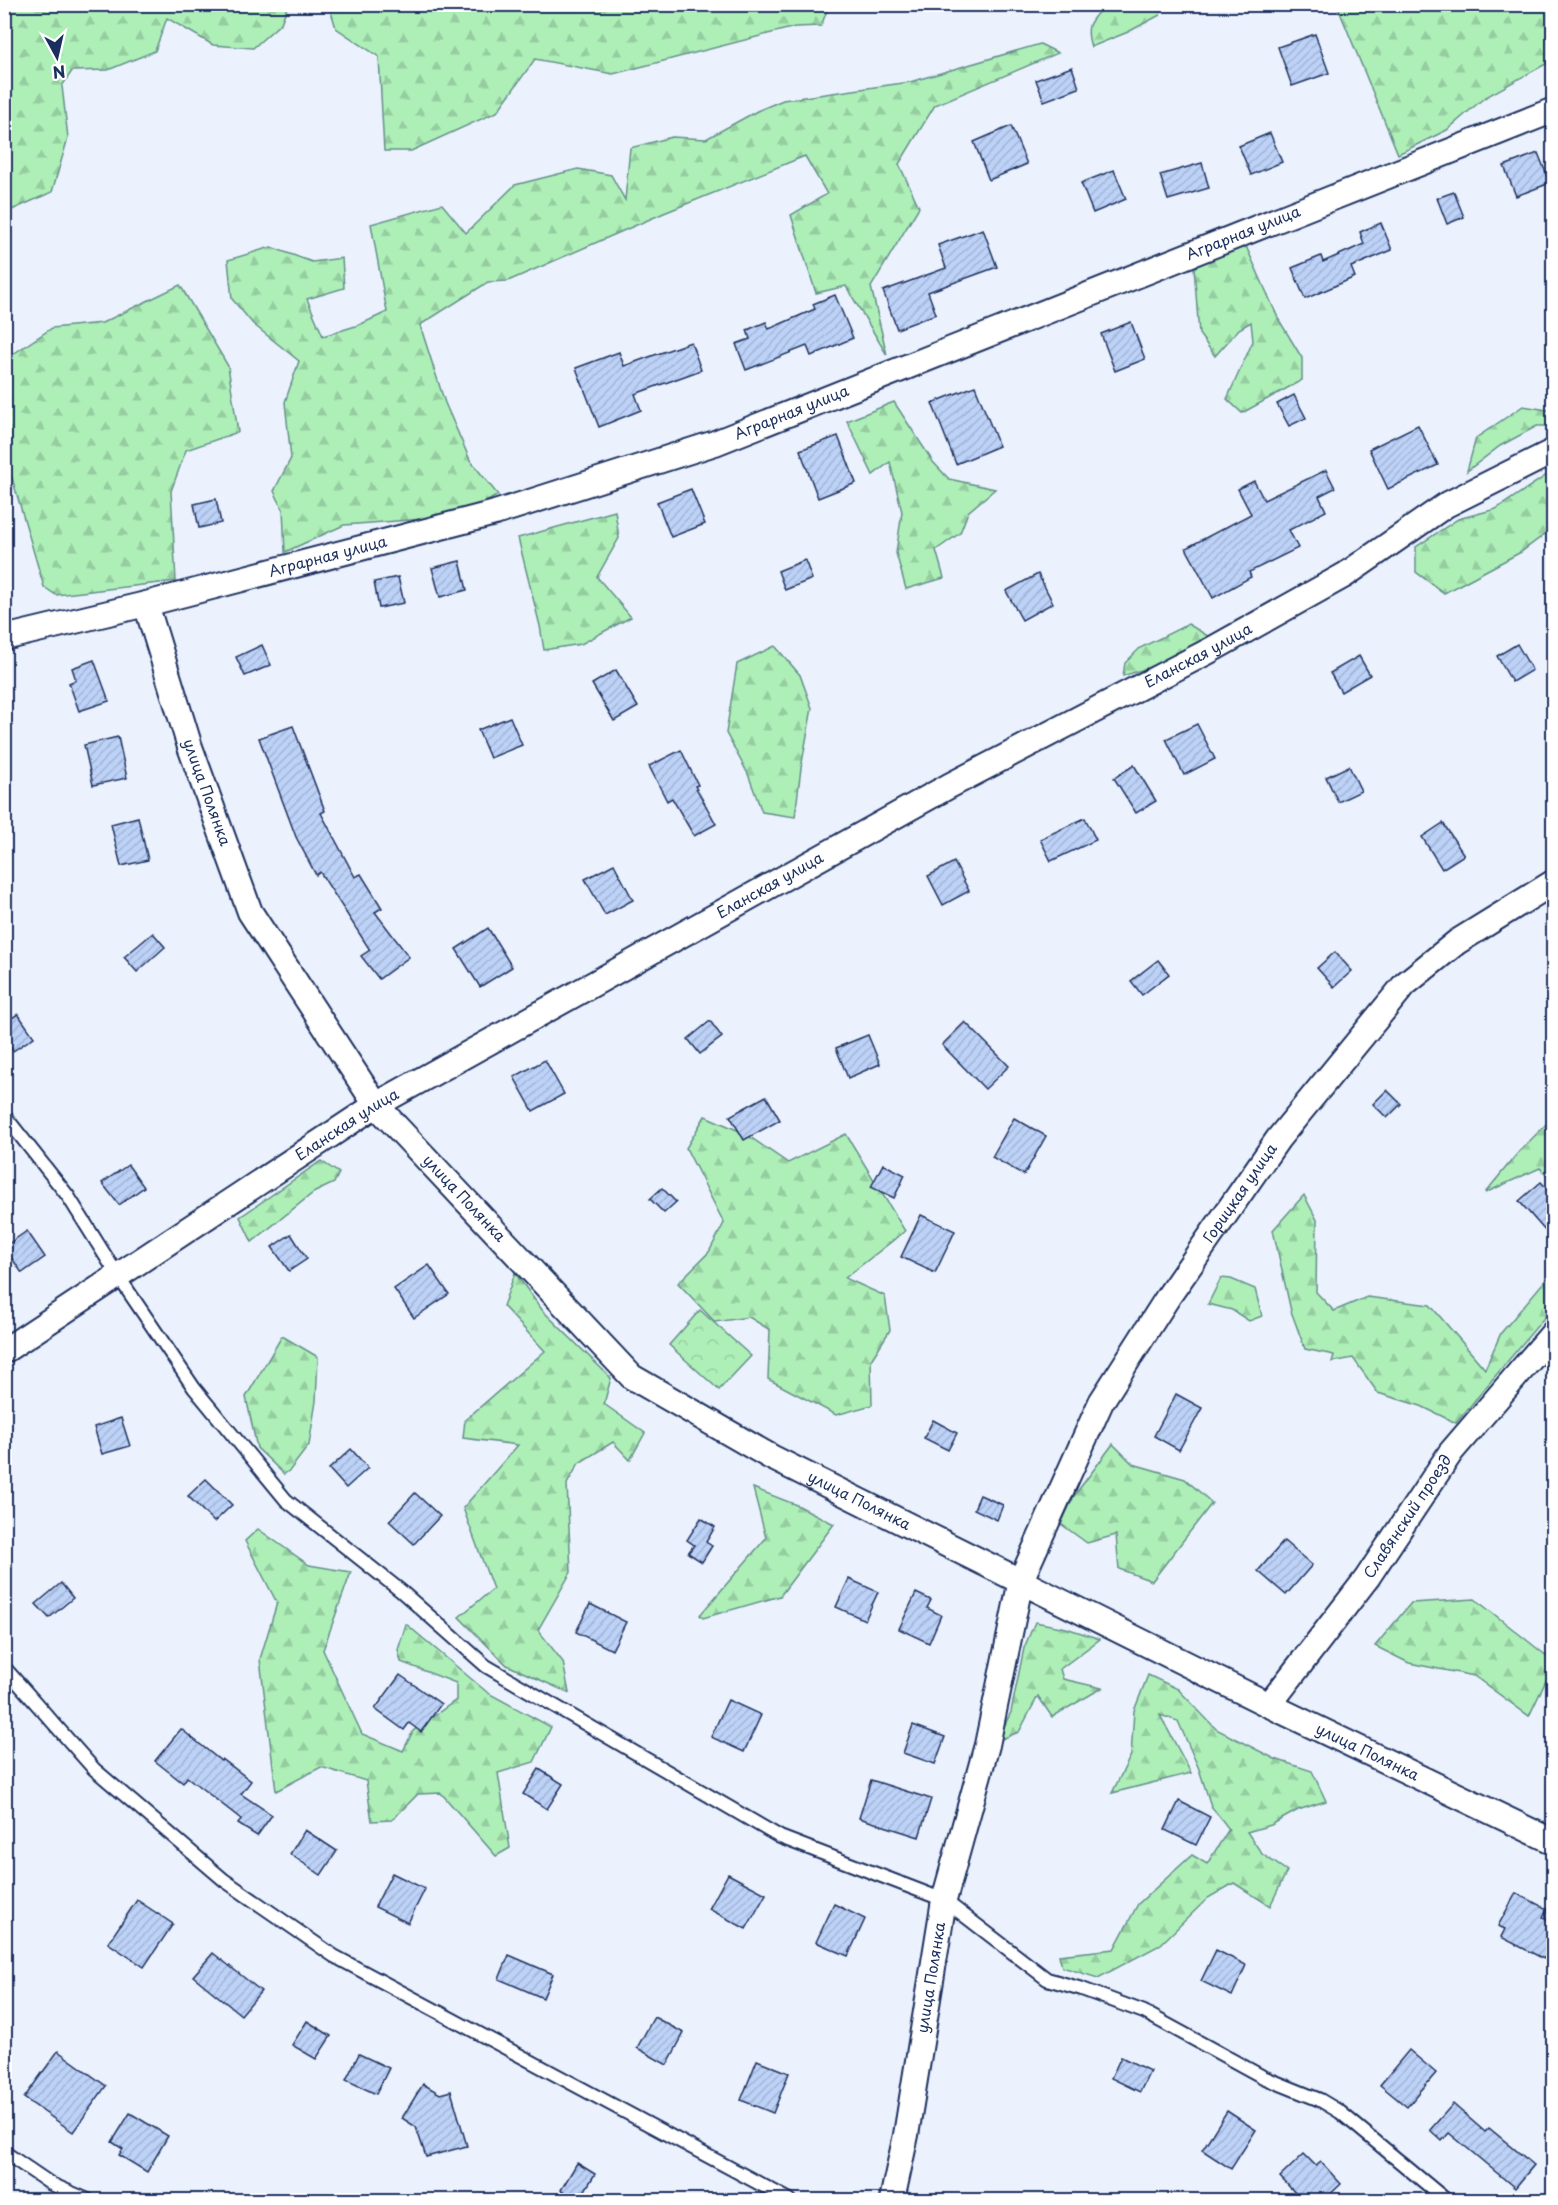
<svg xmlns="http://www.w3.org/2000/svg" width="1558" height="2205" font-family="'Playpen Sans',sans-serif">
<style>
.forest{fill:url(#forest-firs);stroke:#648f8a;stroke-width:1.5}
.park{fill:url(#park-crowns);stroke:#648f8a;stroke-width:1.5}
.building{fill:url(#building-hatch);stroke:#1b2f5e;stroke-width:1.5}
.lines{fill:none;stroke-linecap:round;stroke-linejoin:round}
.service-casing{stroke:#1b2f5e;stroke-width:16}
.minor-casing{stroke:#1b2f5e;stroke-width:28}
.service{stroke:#fff;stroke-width:12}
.minor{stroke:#fff;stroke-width:24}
.labels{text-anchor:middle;stroke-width:5;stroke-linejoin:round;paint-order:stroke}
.street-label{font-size:15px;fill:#1b2f5e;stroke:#fff}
</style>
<defs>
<pattern id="forest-firs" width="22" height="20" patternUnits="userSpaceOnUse" patternTransform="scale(1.5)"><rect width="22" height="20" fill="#aeefb7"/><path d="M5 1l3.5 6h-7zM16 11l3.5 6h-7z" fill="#95cda0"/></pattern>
<pattern id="park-crowns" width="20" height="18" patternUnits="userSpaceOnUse" patternTransform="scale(1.5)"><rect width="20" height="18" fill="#aeefb7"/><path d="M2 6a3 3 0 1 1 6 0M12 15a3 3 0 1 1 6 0" fill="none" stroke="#95cda0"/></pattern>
<pattern id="building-hatch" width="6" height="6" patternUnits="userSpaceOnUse" patternTransform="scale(1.5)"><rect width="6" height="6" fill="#bdd2f7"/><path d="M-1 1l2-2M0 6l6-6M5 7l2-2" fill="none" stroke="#a2b5d6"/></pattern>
</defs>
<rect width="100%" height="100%" fill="#ebf2fd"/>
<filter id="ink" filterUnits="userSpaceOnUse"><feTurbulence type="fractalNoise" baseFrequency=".0167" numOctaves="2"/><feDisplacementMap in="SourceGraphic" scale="12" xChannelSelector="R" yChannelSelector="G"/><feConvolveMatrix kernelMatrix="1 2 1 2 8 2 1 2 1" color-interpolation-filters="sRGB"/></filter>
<g filter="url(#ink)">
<g class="forest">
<path d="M 4,5 L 5,4 L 288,5 L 281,23 L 253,48 L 213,45 L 167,18 L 155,51 L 108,70 L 72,71 L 62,86 L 68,138 L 52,192 L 5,213 Z"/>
<path d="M 827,5 L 828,8 L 821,26 L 795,27 L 613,74 L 535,59 L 497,112 L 411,151 L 384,151 L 379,57 L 336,28 L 329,5 Z"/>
<path d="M 1105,5 L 1105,4 L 1164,5 L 1160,15 L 1128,32 L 1091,47 C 1084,25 1090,21 1105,5 Z"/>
<path d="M 1337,5 L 1553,5 L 1553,60 L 1484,98 L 1447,130 L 1398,154 Z"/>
<path d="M 1040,44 L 1058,53 L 935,105 L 899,164 L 919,207 L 871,287 L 887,355 L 846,286 L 816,293 L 791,215 L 827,194 L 805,156 L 664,213 L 508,281 L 488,282 L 420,325 L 445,403 L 470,460 L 498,495 L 463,516 L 344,525 L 285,552 L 283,509 L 274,491 L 291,458 L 285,402 L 299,361 L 253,324 L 232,299 L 228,260 L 271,247 L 312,262 L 342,258 L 344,288 L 307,299 L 323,336 L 359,325 L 387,312 L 371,224 L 442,204 L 466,233 L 515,185 L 578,169 L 611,175 L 625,200 L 630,148 L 672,137 L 706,139 L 757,111 L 783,100 L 910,82 Z"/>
<path d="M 1245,244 L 1279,320 L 1302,358 L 1302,380 L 1242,413 L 1227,399 L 1253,341 L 1251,322 L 1239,329 L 1215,356 L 1199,334 L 1194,267 Z"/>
<path d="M 180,285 L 228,366 L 238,432 L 186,450 L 171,491 L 176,581 L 56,595 L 44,587 L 5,454 L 5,355 L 13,354 L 52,328 L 102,323 Z"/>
<path d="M 894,402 L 933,462 L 949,479 L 995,489 L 968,512 L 960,533 L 936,550 L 944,578 L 906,589 L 896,553 L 902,512 L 890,462 L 873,475 L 847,421 Z"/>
<path d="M 1523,406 L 1553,411 L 1553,426 L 1537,426 L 1500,446 L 1467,471 L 1476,438 Z"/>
<path d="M 1553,471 L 1553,528 L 1521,552 L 1444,593 L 1416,572 L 1416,547 L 1458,519 L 1496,509 Z"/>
<path d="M 615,511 L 619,538 L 597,577 L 631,617 L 581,644 L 544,650 L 540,626 L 518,538 Z"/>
<path d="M 1188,624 L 1208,636 L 1172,660 L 1123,676 L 1125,663 L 1140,648 Z"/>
<path d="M 775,646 L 800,675 L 812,708 L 801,768 L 795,817 L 762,812 L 748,774 L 726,733 L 737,664 Z"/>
<path d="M 705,1116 L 744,1133 L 788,1163 L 846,1134 L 905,1231 L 845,1278 L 885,1296 L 890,1330 L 871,1360 L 872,1405 L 836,1415 L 768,1379 L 770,1330 L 749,1317 L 715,1322 L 678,1283 L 709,1252 L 724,1223 L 686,1148 Z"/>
<path d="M 1553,1117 L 1553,1181 L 1540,1168 L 1485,1193 L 1517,1154 Z"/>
<path d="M 321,1161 L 339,1173 L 334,1183 L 313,1193 L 252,1242 L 240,1217 Z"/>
<path d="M 1304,1195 L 1317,1220 L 1316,1292 L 1334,1311 L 1367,1297 L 1430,1305 L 1485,1369 L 1501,1333 L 1553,1271 L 1553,1307 L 1456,1423 L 1421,1406 L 1378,1393 L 1353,1358 L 1332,1362 L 1334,1355 L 1305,1349 L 1291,1311 L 1273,1230 Z"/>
<path d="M 515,1273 L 543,1311 L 611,1378 L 604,1404 L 645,1433 L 630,1460 L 613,1442 L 579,1463 L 567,1484 L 571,1572 L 538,1630 L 563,1662 L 569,1693 L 507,1665 L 459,1617 L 493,1589 L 463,1508 L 518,1445 L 463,1438 L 465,1420 L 545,1351 L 503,1306 Z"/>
<path d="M 1221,1278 L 1231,1279 L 1255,1289 L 1262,1316 L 1249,1321 L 1232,1310 L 1208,1304 Z"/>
<path d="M 282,1336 L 318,1357 L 316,1401 L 309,1445 L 290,1470 L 284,1474 L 257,1448 L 246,1397 Z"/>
<path d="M 1113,1444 L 1133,1464 L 1185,1479 L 1212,1503 L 1152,1581 L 1119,1569 L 1116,1535 L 1087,1543 L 1061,1524 L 1074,1496 Z"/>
<path d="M 753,1488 L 799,1506 L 834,1524 L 780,1596 L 703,1618 L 700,1615 L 766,1538 Z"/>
<path d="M 258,1529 L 309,1565 L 351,1572 L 323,1650 L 362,1734 L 403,1751 L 413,1731 L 456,1700 L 456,1683 L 401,1662 L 398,1650 L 406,1624 L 488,1693 L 551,1727 L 534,1762 L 498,1773 L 510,1848 L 496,1856 L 441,1793 L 418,1794 L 392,1820 L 372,1821 L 366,1781 L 321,1767 L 276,1791 L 260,1659 L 277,1603 L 245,1541 Z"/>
<path d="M 1475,1599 L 1553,1661 L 1553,1666 L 1529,1716 L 1474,1676 L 1409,1663 L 1375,1646 L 1411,1603 Z"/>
<path d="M 1035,1622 L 1066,1628 L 1100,1639 L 1060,1669 L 1063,1679 L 1102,1688 L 1052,1717 L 1038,1696 L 1019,1732 L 997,1741 L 1011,1712 L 1024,1648 Z"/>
<path d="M 1148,1675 L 1178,1689 L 1216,1729 L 1275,1759 L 1312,1771 L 1326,1801 L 1298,1810 L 1271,1825 L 1247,1832 L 1262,1854 L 1287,1871 L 1270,1906 L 1234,1883 L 1208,1898 L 1160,1945 L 1098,1978 L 1062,1967 L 1059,1955 L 1114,1949 L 1138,1904 L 1192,1855 L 1207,1864 L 1229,1829 L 1211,1806 L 1199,1769 L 1178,1721 L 1160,1715 L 1191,1773 L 1112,1793 L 1131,1755 L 1134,1711 Z"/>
</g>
<path class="park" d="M 700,1310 L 751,1356 L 719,1390 L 669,1345 Z"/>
<g class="building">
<path d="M 1315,34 L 1329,73 L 1292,86 L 1278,47 Z"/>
<path d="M 1072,67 L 1079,88 L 1044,101 L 1036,80 Z"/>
<path d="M 1011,126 L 1027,164 L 989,180 L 974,142 Z"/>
<path d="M 1270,133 L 1282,162 L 1251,175 L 1239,146 Z"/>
<path d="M 1538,153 L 1550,183 L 1516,196 L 1504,166 Z"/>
<path d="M 1202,163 L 1209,188 L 1168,200 L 1160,175 Z"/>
<path d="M 1114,170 L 1126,199 L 1093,213 L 1081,183 Z"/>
<path d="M 1454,192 L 1464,217 L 1447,224 L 1437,198 Z"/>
<path d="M 1381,223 L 1392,250 L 1351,267 L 1355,277 L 1305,299 L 1292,268 L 1321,256 L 1323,262 L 1364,244 L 1360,232 Z"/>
<path d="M 983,229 L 997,267 L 928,292 L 936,314 L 897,329 L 883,291 L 946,268 L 938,245 Z"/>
<path d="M 835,295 L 853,338 L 811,356 L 807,346 L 746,370 L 736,344 L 750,339 L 747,330 L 766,322 L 769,329 L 815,309 L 813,304 Z"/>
<path d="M 1131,322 L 1145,359 L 1115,371 L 1101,334 Z"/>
<path d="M 691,342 L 701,370 L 635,394 L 641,410 L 599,427 L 576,368 L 619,352 L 624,366 Z"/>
<path d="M 975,386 L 999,446 L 956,464 L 932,403 Z"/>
<path d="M 1294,395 L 1306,418 L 1289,426 L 1277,404 Z"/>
<path d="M 1418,425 L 1438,465 L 1388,489 L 1369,449 Z"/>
<path d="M 838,436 L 856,483 L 818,498 L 800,450 Z"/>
<path d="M 1326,470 L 1335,488 L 1319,496 L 1326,511 L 1289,530 L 1298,548 L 1249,572 L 1251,577 L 1213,598 L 1186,548 L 1251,514 L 1238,489 L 1254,481 L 1264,500 Z"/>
<path d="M 691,489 L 705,524 L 671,537 L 657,502 Z"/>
<path d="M 216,499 L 221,523 L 199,528 L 194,504 Z"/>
<path d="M 805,560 L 812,579 L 785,590 L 778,571 Z"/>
<path d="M 460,561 L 467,590 L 440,597 L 432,568 Z"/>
<path d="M 1038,574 L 1053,603 L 1022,620 L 1006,591 Z"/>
<path d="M 398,577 L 404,603 L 379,608 L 374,582 Z"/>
<path d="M 1517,644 L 1532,670 L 1512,682 L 1497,656 Z"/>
<path d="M 262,645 L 271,665 L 245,676 L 236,657 Z"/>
<path d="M 1359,656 L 1370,675 L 1341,692 L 1330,673 Z"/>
<path d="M 94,660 L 109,701 L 79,711 L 69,683 L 76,680 L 72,668 Z"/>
<path d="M 616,670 L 638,707 L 614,721 L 592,684 Z"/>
<path d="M 510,717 L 522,745 L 490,758 L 478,730 Z"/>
<path d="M 1197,724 L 1215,759 L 1184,775 L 1166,739 Z"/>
<path d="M 293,726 L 325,811 L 321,813 L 355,877 L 361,874 L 382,908 L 375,912 L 409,957 L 379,979 L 361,956 L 370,950 L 320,872 L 316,875 L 296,837 L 259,738 Z"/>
<path d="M 118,737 L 127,778 L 93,785 L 84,745 Z"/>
<path d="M 681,750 L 698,785 L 695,786 L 716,824 L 694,836 L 672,798 L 667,801 L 649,766 Z"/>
<path d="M 1134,765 L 1156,801 L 1136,813 L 1114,778 Z"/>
<path d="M 1349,766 L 1361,791 L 1338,802 L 1326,777 Z"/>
<path d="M 138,817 L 148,860 L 121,866 L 111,824 Z"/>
<path d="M 1085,818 L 1096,840 L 1051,861 L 1040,839 Z"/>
<path d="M 1443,823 L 1464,855 L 1442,869 L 1422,837 Z"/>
<path d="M 954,862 L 969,891 L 943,905 L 928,876 Z"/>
<path d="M 614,864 L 633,900 L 605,915 L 585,879 Z"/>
<path d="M 488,928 L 512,967 L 480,987 L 456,949 Z"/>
<path d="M 153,933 L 165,947 L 137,972 L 124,957 Z"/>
<path d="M 1335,952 L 1352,971 L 1334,987 L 1317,968 Z"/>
<path d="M 1158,960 L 1169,974 L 1142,995 L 1131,981 Z"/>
<path d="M 18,1014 L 34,1037 L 13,1051 L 4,1039 L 4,1023 Z"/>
<path d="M 710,1021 L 722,1037 L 700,1054 L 688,1039 Z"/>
<path d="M 965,1022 L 1009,1066 L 985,1089 L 942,1045 Z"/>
<path d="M 868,1035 L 880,1064 L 848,1078 L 836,1048 Z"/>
<path d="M 545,1060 L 564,1094 L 533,1111 L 514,1077 Z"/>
<path d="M 1387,1090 L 1401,1104 L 1387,1118 L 1373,1104 Z"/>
<path d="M 766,1096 L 780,1120 L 744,1140 L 730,1116 Z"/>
<path d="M 1014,1118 L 1046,1136 L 1024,1175 L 992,1157 Z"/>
<path d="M 883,1164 L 905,1175 L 894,1198 L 871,1187 Z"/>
<path d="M 128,1165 L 144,1187 L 119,1205 L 102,1183 Z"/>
<path d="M 1541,1182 L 1554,1196 L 1554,1241 L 1519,1201 Z"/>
<path d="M 662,1188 L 676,1202 L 664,1213 L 650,1199 Z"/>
<path d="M 921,1215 L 955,1231 L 935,1273 L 901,1257 Z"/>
<path d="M 27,1231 L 45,1257 L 22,1273 L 4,1247 Z"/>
<path d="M 291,1234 L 307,1259 L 289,1271 L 272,1247 Z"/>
<path d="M 429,1265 L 449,1294 L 414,1318 L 394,1289 Z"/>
<path d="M 1176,1394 L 1202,1408 L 1179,1450 L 1154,1436 Z"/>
<path d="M 121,1418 L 130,1446 L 102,1454 L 94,1427 Z"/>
<path d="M 933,1420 L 957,1433 L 948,1450 L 924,1438 Z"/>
<path d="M 351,1449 L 368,1468 L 346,1488 L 329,1469 Z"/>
<path d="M 206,1479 L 232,1505 L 214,1522 L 188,1496 Z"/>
<path d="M 415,1493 L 440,1516 L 414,1544 L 389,1521 Z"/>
<path d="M 980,1495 L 1003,1505 L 997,1520 L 974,1509 Z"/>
<path d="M 701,1518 L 715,1527 L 706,1542 L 712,1546 L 702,1562 L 688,1553 L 694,1545 L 687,1540 Z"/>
<path d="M 1284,1541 L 1312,1565 L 1286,1595 L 1258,1571 Z"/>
<path d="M 849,1579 L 878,1592 L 865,1620 L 836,1607 Z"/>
<path d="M 61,1583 L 73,1598 L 49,1618 L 36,1604 Z"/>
<path d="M 916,1593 L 931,1600 L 927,1608 L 941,1615 L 929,1643 L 899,1629 Z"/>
<path d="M 590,1604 L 626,1622 L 612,1650 L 576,1632 Z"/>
<path d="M 400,1675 L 441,1704 L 421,1732 L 409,1723 L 404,1730 L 375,1709 Z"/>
<path d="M 728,1700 L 761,1715 L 744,1752 L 711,1737 Z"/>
<path d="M 913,1725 L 945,1737 L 935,1764 L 903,1753 Z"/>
<path d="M 181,1729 L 221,1761 L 222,1759 L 251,1781 L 241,1794 L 272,1815 L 257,1836 L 238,1824 L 241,1819 L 187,1777 L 183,1783 L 155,1761 Z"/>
<path d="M 539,1769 L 563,1784 L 547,1809 L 523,1794 Z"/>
<path d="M 871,1780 L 931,1799 L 919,1837 L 859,1818 Z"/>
<path d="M 1179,1801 L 1210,1817 L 1196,1845 L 1165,1830 Z"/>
<path d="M 305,1830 L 337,1851 L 321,1875 L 290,1854 Z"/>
<path d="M 392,1873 L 425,1889 L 408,1923 L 375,1907 Z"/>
<path d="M 728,1874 L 766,1894 L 746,1929 L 709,1909 Z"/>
<path d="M 1516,1893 L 1547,1909 L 1543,1917 L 1554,1923 L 1554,1941 L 1544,1959 L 1501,1937 L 1505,1929 L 1498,1926 Z"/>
<path d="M 137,1900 L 173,1924 L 144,1967 L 108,1943 Z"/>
<path d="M 834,1904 L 865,1919 L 848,1956 L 816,1942 Z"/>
<path d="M 1216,1950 L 1246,1965 L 1232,1996 L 1201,1981 Z"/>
<path d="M 213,1953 L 261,1991 L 241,2015 L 193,1976 Z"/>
<path d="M 509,1955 L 553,1974 L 543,1998 L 499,1979 Z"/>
<path d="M 654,2017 L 684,2033 L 667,2065 L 637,2048 Z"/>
<path d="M 307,2021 L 331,2036 L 316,2059 L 292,2045 Z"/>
<path d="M 1409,2050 L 1436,2073 L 1407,2107 L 1380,2085 Z"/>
<path d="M 58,2051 L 106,2086 L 73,2132 L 24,2098 Z"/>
<path d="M 359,2054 L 389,2068 L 376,2094 L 346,2080 Z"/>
<path d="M 1121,2057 L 1150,2071 L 1140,2092 L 1111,2078 Z"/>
<path d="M 757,2060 L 789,2073 L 773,2113 L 741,2100 Z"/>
<path d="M 423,2084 L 440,2094 L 451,2091 L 467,2146 L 426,2157 L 416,2127 L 402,2118 Z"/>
<path d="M 1453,2104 L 1485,2132 L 1489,2128 L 1534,2165 L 1515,2188 L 1449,2133 L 1442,2141 L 1430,2130 Z"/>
<path d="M 1227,2111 L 1256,2130 L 1231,2169 L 1202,2150 Z"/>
<path d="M 130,2113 L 168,2136 L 147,2172 L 119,2155 L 123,2149 L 112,2142 Z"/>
<path d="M 1304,2154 L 1316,2166 L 1321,2162 L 1341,2184 L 1324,2200 L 1302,2200 L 1280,2177 Z"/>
<path d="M 577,2163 L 595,2174 L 579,2200 L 561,2190 Z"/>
</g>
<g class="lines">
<defs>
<g id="service">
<path d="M 4,1115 L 68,1196 L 118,1276 L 194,1388 L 286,1500 L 401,1591 L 486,1666 L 780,1837 L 944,1900 L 1047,1979 L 1082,1989 L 1144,2012 L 1263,2077 L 1320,2100 L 1340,2112 L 1446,2200"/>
<path d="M 4,1667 L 94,1769 L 224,1880 L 334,1956 L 790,2200"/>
<path d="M 4,2152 L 51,2184 L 88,2200"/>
</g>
<g id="minor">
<path id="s1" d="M 146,604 L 190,747 L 250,912 L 376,1105 L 632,1377 L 771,1457 L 1269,1705 L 1554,1842"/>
<path id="s2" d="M 4,638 L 146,604 L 495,513 L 715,443 L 1554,110"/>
<path id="s3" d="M 4,1351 L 376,1105 L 949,786 L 1209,651 L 1345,575 L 1446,505 L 1554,451"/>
<path id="s4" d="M 1269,1705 L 1367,1578 L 1451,1452 L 1554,1332"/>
<path id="s5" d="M 892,2200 L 906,2135 L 944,1900 L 987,1745 L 1021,1580 L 1101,1402 L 1168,1297 L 1278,1139 L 1405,984 L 1457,942 L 1554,882"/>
</g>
</defs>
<use href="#service" class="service-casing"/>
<use href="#minor" class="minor-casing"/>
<use href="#service" class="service"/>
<use href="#minor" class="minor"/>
</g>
</g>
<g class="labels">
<g class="street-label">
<text dy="5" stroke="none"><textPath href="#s2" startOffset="1306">Аграрная улица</textPath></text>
<text dy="5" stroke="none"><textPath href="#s2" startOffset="820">Аграрная улица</textPath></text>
<text dy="5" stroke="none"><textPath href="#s2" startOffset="334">Аграрная улица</textPath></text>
<text dy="5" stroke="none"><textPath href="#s3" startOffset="1383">Еланская улица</textPath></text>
<text dy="5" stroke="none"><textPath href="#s1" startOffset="198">улица Полянка</textPath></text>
<text dy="5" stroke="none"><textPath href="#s3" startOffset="897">Еланская улица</textPath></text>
<text dy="5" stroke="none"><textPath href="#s3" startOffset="411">Еланская улица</textPath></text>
<text dy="5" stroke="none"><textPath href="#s5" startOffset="1080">Горицкая улица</textPath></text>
<text dy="5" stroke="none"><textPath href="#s1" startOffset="684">улица Полянка</textPath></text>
<text dy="5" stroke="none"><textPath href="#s1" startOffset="1188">улица Полянка</textPath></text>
<text dy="5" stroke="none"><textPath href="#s4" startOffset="234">Славянский проезд</textPath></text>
<text dy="5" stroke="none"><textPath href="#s1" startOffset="1755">улица Полянка</textPath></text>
<text dy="5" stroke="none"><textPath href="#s5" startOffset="226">улица Полянка</textPath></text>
</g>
</g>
<rect width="1558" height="2205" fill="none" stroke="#fff" stroke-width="24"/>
<rect x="12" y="12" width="1534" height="2181" fill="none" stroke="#1b2f5e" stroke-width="2" filter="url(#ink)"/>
<g transform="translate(57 57) rotate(172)" stroke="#ffffff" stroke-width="4.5" paint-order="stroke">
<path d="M0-4.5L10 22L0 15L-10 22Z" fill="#1b2f5e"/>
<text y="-9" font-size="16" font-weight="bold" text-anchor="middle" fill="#1b2f5e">N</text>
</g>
</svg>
